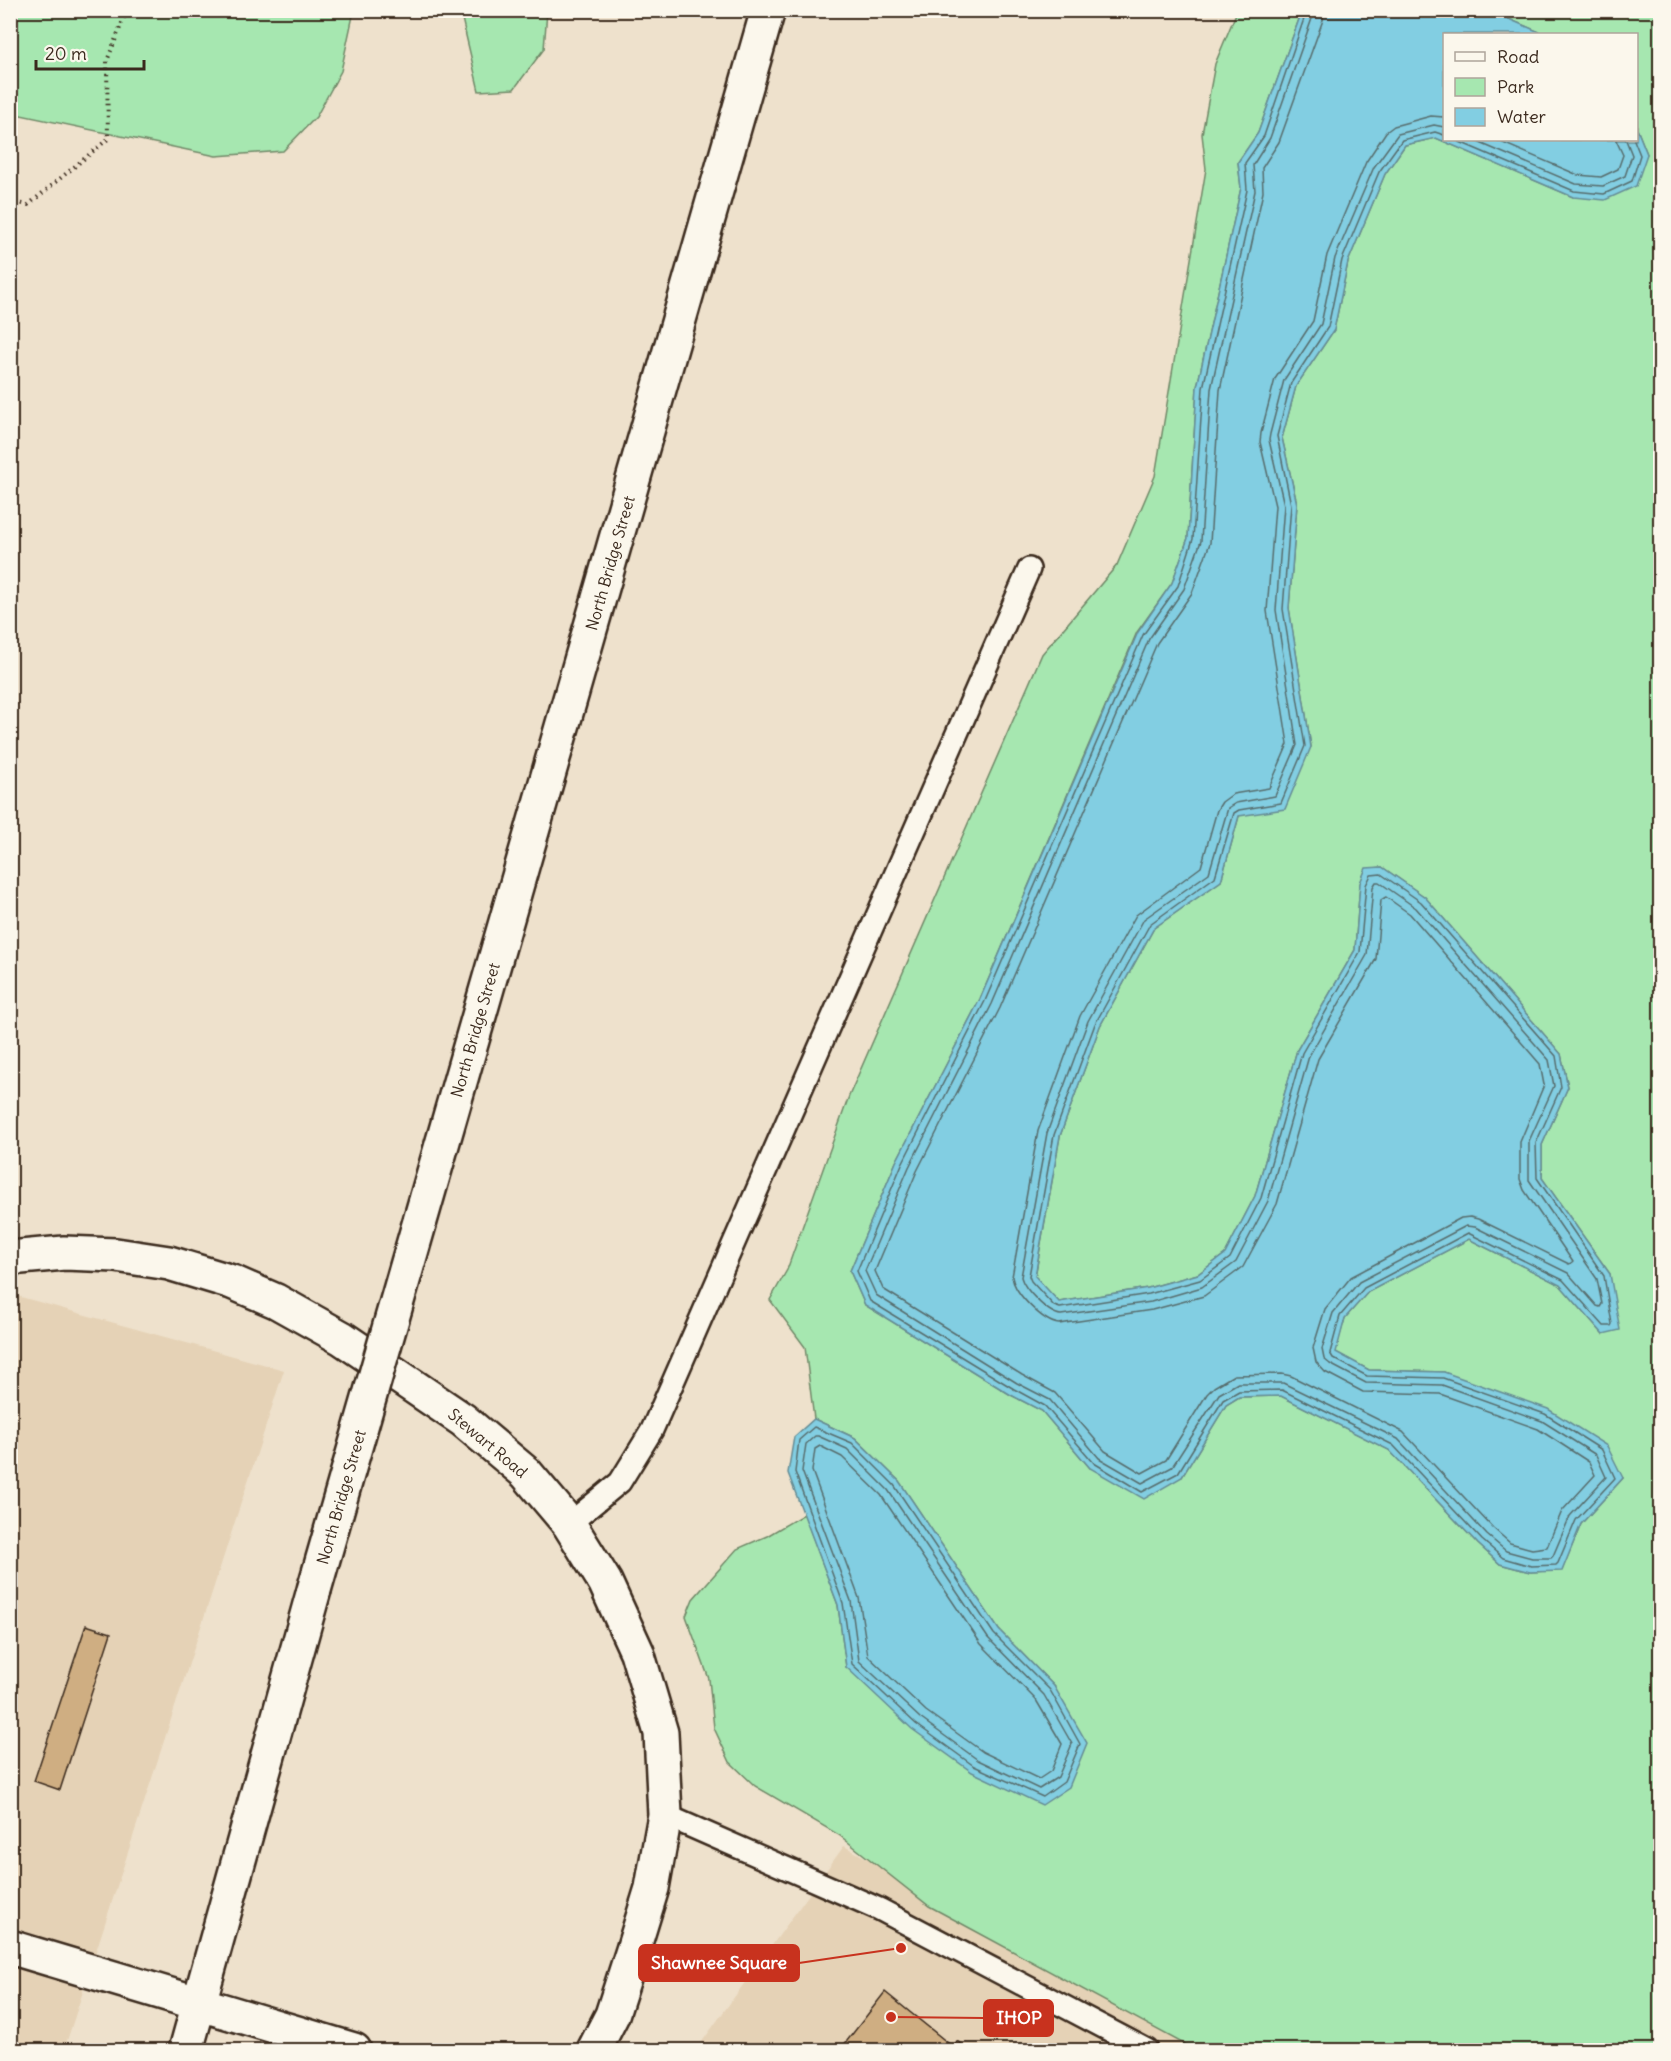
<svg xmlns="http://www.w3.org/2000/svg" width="1671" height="2061" font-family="Delius,sans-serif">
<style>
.built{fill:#e5d2b6}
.green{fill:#a6e7b0;stroke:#708867;stroke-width:1.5}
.water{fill:#82cee2;stroke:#668c94;stroke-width:1.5}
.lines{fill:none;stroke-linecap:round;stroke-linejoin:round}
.shore{stroke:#576c6c;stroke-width:1.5}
.building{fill:#cfae82;stroke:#3b2a1e;stroke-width:1.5}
.lane-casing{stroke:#3b2a1e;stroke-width:26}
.street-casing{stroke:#3b2a1e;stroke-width:38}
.secondary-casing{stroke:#3b2a1e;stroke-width:38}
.path{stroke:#3b2a1e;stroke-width:4;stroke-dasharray:1.5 4.5;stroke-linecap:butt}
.lane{stroke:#fbf7ec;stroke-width:21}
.street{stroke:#fbf7ec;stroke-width:33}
.secondary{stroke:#fbf7ec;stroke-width:33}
.secondary-bridge-casing{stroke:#3b2a1e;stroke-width:38;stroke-linecap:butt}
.secondary-bridge{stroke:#fbf7ec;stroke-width:33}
.labels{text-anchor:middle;stroke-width:6;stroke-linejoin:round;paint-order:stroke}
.street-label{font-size:16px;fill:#3b2a1e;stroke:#fbf7ec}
.leader{fill:none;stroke:#c8321e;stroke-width:2}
.callout-dot{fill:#c8321e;stroke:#fbf7ec;stroke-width:2}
.callout{fill:#c8321e;stroke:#c8321e;stroke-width:2}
.callout-label{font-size:18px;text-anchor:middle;font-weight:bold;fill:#fff}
</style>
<rect width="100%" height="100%" fill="#eee1cc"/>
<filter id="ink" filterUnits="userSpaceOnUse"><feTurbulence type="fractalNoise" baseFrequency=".0167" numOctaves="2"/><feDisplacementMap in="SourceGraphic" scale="12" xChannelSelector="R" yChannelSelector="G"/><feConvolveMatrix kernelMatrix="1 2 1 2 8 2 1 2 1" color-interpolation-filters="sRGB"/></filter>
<g filter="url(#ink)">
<g class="built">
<path d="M 10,1294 L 284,1370 L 64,2050 L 11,2050 Z"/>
<path d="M 844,1846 L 1223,2050 L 696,2050 Z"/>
</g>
<g class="green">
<path d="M 11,10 L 354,10 L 354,11 L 341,71 L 316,117 L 283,151 L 216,156 L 11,113 Z"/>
<path d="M 460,10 L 547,11 L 544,49 L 514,89 L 479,91 Z"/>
<path d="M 1237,11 L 1302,11 L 1258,133 L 1238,162 L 1241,188 L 1197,387 L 1188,538 L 1172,583 L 1137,632 L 980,999 L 896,1162 L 850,1271 L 865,1305 L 1011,1395 L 1042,1411 L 1090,1468 L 1182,1477 L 1226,1405 L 1239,1397 L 1281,1396 L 1389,1450 L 1478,1544 L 1500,1564 L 1530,1572 L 1562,1570 L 1581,1524 L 1623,1478 L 1444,1372 L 1369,1370 L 1335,1352 L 1345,1318 L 1368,1292 L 1469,1239 L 1560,1285 L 1603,1334 L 1610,1274 L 1542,1178 L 1542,1145 L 1568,1087 L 1561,1054 L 1425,897 L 1382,867 L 1366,869 L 1360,884 L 1355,950 L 1297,1050 L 1255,1196 L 1225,1254 L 1198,1274 L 1148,1288 L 1059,1302 L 1035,1277 L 1060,1136 L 1100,1026 L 1154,928 L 1221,881 L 1239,816 L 1311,747 L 1289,608 L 1297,504 L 1282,438 L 1296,386 L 1334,330 L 1348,262 L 1385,174 L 1405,145 L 1436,138 L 1573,197 L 1647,154 L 1637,129 L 1636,34 L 1544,34 L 1490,11 L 1660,11 L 1660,2050 L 1195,2050 L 929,1906 L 839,1835 L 755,1786 L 730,1762 L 714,1728 L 709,1679 L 686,1616 L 693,1599 L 737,1549 L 767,1536 L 804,1514 L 838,1605 L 846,1667 L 1054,1686 L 999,1630 L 899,1481 L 855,1438 L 814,1419 L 805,1347 L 770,1300 L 787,1270 L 849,1096 L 1042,654 L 1117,565 L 1155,476 L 1206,169 L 1202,134 L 1215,64 Z"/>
</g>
<g class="water">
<path d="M 1302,11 L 1490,11 L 1544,34 L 1444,34 L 1444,140 L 1636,140 L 1637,129 L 1647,154 L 1636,186 L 1605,200 L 1573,197 L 1436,138 L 1405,145 L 1385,174 L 1348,262 L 1334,330 L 1296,386 L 1282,438 L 1297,504 L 1289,608 L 1311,747 L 1285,809 L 1239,816 L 1221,881 L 1154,928 L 1100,1026 L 1060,1136 L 1035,1276 L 1059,1302 L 1148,1288 L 1198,1274 L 1225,1254 L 1255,1196 L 1297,1050 L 1355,950 L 1360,883 L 1366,868 L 1382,867 L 1425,897 L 1561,1054 L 1568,1087 L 1542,1145 L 1542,1178 L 1610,1274 L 1620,1330 L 1603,1334 L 1560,1285 L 1469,1239 L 1368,1292 L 1345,1318 L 1336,1352 L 1369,1370 L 1444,1372 L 1548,1409 L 1607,1446 L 1623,1478 L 1581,1524 L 1562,1571 L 1530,1572 L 1500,1564 L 1478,1544 L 1389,1450 L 1281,1396 L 1239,1397 L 1226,1405 L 1182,1477 L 1144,1499 L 1090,1468 L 1042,1411 L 1011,1395 L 865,1305 L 850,1271 L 896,1162 L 980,999 L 1138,632 L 1172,583 L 1188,538 L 1197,387 L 1241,188 L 1238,162 L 1258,133 Z"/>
<path d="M 814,1419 L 855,1438 L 899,1481 L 999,1630 L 1054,1686 L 1087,1743 L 1069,1787 L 1042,1805 L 972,1772 L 912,1729 L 846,1667 L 838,1605 L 788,1473 L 794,1437 Z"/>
</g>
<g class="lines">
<g class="shore">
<path d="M 1307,10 L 1264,136 L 1245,163 L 1247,190 L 1203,388 L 1193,539 L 1178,586 L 1143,635 L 985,1001 L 902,1164 L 857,1271 L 870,1301 L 1014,1389 L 1045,1406 L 1094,1463 L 1142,1492 L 1178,1473 L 1223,1400 L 1239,1391 L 1282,1390 L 1393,1445 L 1482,1540 L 1503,1558 L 1531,1566 L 1556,1565 L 1558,1563 L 1576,1520 L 1615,1478 L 1602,1450 L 1545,1414 L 1443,1378 L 1367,1376 L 1333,1358 L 1330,1353 L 1340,1316 L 1364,1288 L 1468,1233 L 1563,1280 L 1604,1326 L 1611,1326 L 1612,1324 L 1604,1276 L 1537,1178 L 1536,1143 L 1561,1087 L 1556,1056 L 1421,902 L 1381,874 L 1371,875 L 1366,885 L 1360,952 L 1302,1053 L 1261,1198 L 1230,1258 L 1200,1280 L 1149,1294 L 1060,1308 L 1054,1306 L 1031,1281 L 1029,1276 L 1054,1135 L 1095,1024 L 1150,924 L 1215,877 L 1234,813 L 1239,810 L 1281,803 L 1305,746 L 1283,609 L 1291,505 L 1277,436 L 1291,383 L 1328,327 L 1342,260 L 1379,172 L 1402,140 L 1435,132 L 1444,135"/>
<path d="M 1315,10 L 1270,138 L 1253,165 L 1255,191 L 1211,389 L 1201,541 L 1184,589 L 1149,639 L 992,1004 L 909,1167 L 865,1271 L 876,1295 L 1017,1383 L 1050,1400 L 1099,1458 L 1142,1483 L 1172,1467 L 1219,1394 L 1238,1383 L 1283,1383 L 1398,1439 L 1487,1535 L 1506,1551 L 1532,1558 L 1551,1558 L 1553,1556 L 1570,1516 L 1606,1477 L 1596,1455 L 1542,1421 L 1442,1385 L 1366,1383 L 1330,1364 L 1324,1359 L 1322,1349 L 1333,1313 L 1359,1282 L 1466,1226 L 1475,1227 L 1568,1273 L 1597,1306 L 1600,1307 L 1602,1304 L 1597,1279 L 1529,1180 L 1529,1141 L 1554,1086 L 1549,1060 L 1416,908 L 1379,882 L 1376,882 L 1373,887 L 1367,955 L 1309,1056 L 1268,1201 L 1236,1262 L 1202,1287 L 1151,1302 L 1061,1315 C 1048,1314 1024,1289 1021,1277 L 1047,1133 L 1088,1021 L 1144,919 L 1209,873 L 1228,808 L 1236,803 L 1275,796 L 1297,745 L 1276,610 L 1284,505 L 1269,440 L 1270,434 L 1284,380 L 1321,324 L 1335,258 L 1374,167 L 1398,134 L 1434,125 L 1444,127"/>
<path d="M 1324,10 L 1323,20 L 1279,142 L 1262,168 L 1263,192 L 1220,390 L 1210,543 L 1192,593 L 1157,643 L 1000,1008 L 917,1171 L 875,1271 L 883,1289 L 1022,1375 L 1055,1393 L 1105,1451 L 1142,1473 L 1166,1460 L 1207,1394 L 1214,1387 L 1234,1375 L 1282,1374 L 1291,1376 L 1403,1432 L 1493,1528 L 1510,1543 L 1532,1549 L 1547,1547 L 1562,1511 L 1595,1475 L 1589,1462 L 1538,1429 L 1440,1394 L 1363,1392 L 1325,1372 L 1316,1362 L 1313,1348 L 1325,1309 L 1351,1277 L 1461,1218 L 1470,1217 L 1478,1219 L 1569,1264 L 1573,1262 L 1524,1190 L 1520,1179 L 1520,1142 L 1544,1085 L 1540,1064 L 1410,914 L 1386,897 L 1381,900 L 1376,959 L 1318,1059 L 1277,1204 L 1243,1267 L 1204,1296 L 1152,1310 L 1059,1324 C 1043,1322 1015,1294 1012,1277 L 1038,1131 L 1080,1016 L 1136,915 L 1201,867 L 1217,810 L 1222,802 L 1233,794 L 1269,788 L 1288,744 L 1267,611 L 1275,506 L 1260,442 L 1261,433 L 1275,379 L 1313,321 L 1327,255 L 1366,162 L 1386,132 L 1394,126 L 1431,116 L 1444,117"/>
<path d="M 1455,140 L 1574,191 L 1604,194 L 1632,181 L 1640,155 L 1634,140"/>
<path d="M 1473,140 L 1576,184 L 1603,186 L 1625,176 L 1632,155 L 1626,140"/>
<path d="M 1496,140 L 1578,175 L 1601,177 L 1618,169 L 1623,155 L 1616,140"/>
<path d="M 814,1427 L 852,1443 L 894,1485 L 994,1634 L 1050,1690 L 1080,1744 L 1064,1782 L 1043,1797 L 974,1766 L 916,1724 L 852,1664 L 843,1603 L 795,1472 L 799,1440 Z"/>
<path d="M 815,1436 L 818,1436 L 847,1449 L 888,1490 L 988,1638 L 1044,1695 L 1072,1744 L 1058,1777 L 1039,1789 L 978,1760 L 920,1718 L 859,1661 L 851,1601 L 802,1471 L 806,1444 Z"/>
<path d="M 820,1446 L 842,1457 L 881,1495 L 981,1644 L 1036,1700 L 1062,1744 L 1051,1771 L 1039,1779 L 983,1752 L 926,1711 L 868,1656 L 859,1598 L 812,1471 L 815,1449 Z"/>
</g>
</g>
<g class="building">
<path d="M 86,1625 L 111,1633 L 60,1790 L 34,1781 Z"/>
<path d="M 885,1992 L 953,2047 L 957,2041 L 969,2050 L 849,2050 L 843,2046 Z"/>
</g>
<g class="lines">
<defs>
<g id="lane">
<path d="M 569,1524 L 620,1482 L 652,1430 L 1029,569"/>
<path d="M 665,1815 L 879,1909 L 1147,2050"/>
</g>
<g id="street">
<path d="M 10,1258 L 64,1253 L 116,1255 L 169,1263 L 232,1282 L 276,1301 L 342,1338 L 463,1420 L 526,1473 L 569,1524 L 605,1582 L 637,1652 L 661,1733 L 665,1815 L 652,1888 L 633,1950 L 612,2015 L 594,2050"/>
<path d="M 10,1947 L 354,2050"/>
</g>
<path id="secondary" d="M 186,2050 L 314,1590"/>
</defs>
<use href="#lane" class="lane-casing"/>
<use href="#street" class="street-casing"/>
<use href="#secondary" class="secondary-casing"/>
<path class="path" d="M 10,201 L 28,205 L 108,139 L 107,61 L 127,10"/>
<use href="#lane" class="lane"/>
<use href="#street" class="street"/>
<use href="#secondary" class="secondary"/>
<defs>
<path id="secondary-bridge" d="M 314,1590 L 768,10"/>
</defs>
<use href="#secondary-bridge" class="secondary-bridge-casing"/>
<use href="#secondary-bridge" class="secondary-bridge"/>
</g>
</g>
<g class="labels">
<g class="street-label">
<text transform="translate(610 563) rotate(-74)" y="6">North Bridge Street</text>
<text transform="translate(475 1030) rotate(-74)" y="6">North Bridge Street</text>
<text transform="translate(488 1443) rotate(40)" y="6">Stewart Road</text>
<text transform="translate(341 1497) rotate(-74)" y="6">North Bridge Street</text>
</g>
</g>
<path class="leader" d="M901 1948L799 1963M891 2017L984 2018"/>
<g class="callout-dot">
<circle cx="901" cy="1948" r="6"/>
<circle cx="891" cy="2017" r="6"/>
</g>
<g class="callout">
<rect x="639" y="1945" width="160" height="36" rx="6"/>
<rect x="984" y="2000" width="69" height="36" rx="6"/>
</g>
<g class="callout-label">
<text x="719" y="1969">Shawnee Square</text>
<text x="1019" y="2024">IHOP</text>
</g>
<rect width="1671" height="2061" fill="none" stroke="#fbf7ec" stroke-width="36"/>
<rect x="18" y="18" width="1635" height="2025" fill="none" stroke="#3b2a1e" stroke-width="2" filter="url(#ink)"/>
<rect x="1443" y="33" width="195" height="108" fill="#fbf7ec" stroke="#aea59a" stroke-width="1.5"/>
<rect x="1455" y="52" width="30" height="9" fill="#fbf7ec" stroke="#aea59a" stroke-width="1.5"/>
<text x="1497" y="63" font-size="18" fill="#3b2a1e">Road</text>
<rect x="1455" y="78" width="30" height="18" fill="#a6e7b0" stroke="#aea59a" stroke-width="1.5"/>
<text x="1497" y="93" font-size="18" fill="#3b2a1e">Park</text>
<rect x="1455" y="108" width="30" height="18" fill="#82cee2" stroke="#aea59a" stroke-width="1.5"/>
<text x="1497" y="123" font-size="18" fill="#3b2a1e">Water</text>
<path d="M36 60v9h108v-9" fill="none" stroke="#3b2a1e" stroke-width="3"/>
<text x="45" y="60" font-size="18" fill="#3b2a1e" stroke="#fbf7ec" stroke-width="4.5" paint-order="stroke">20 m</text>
</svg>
